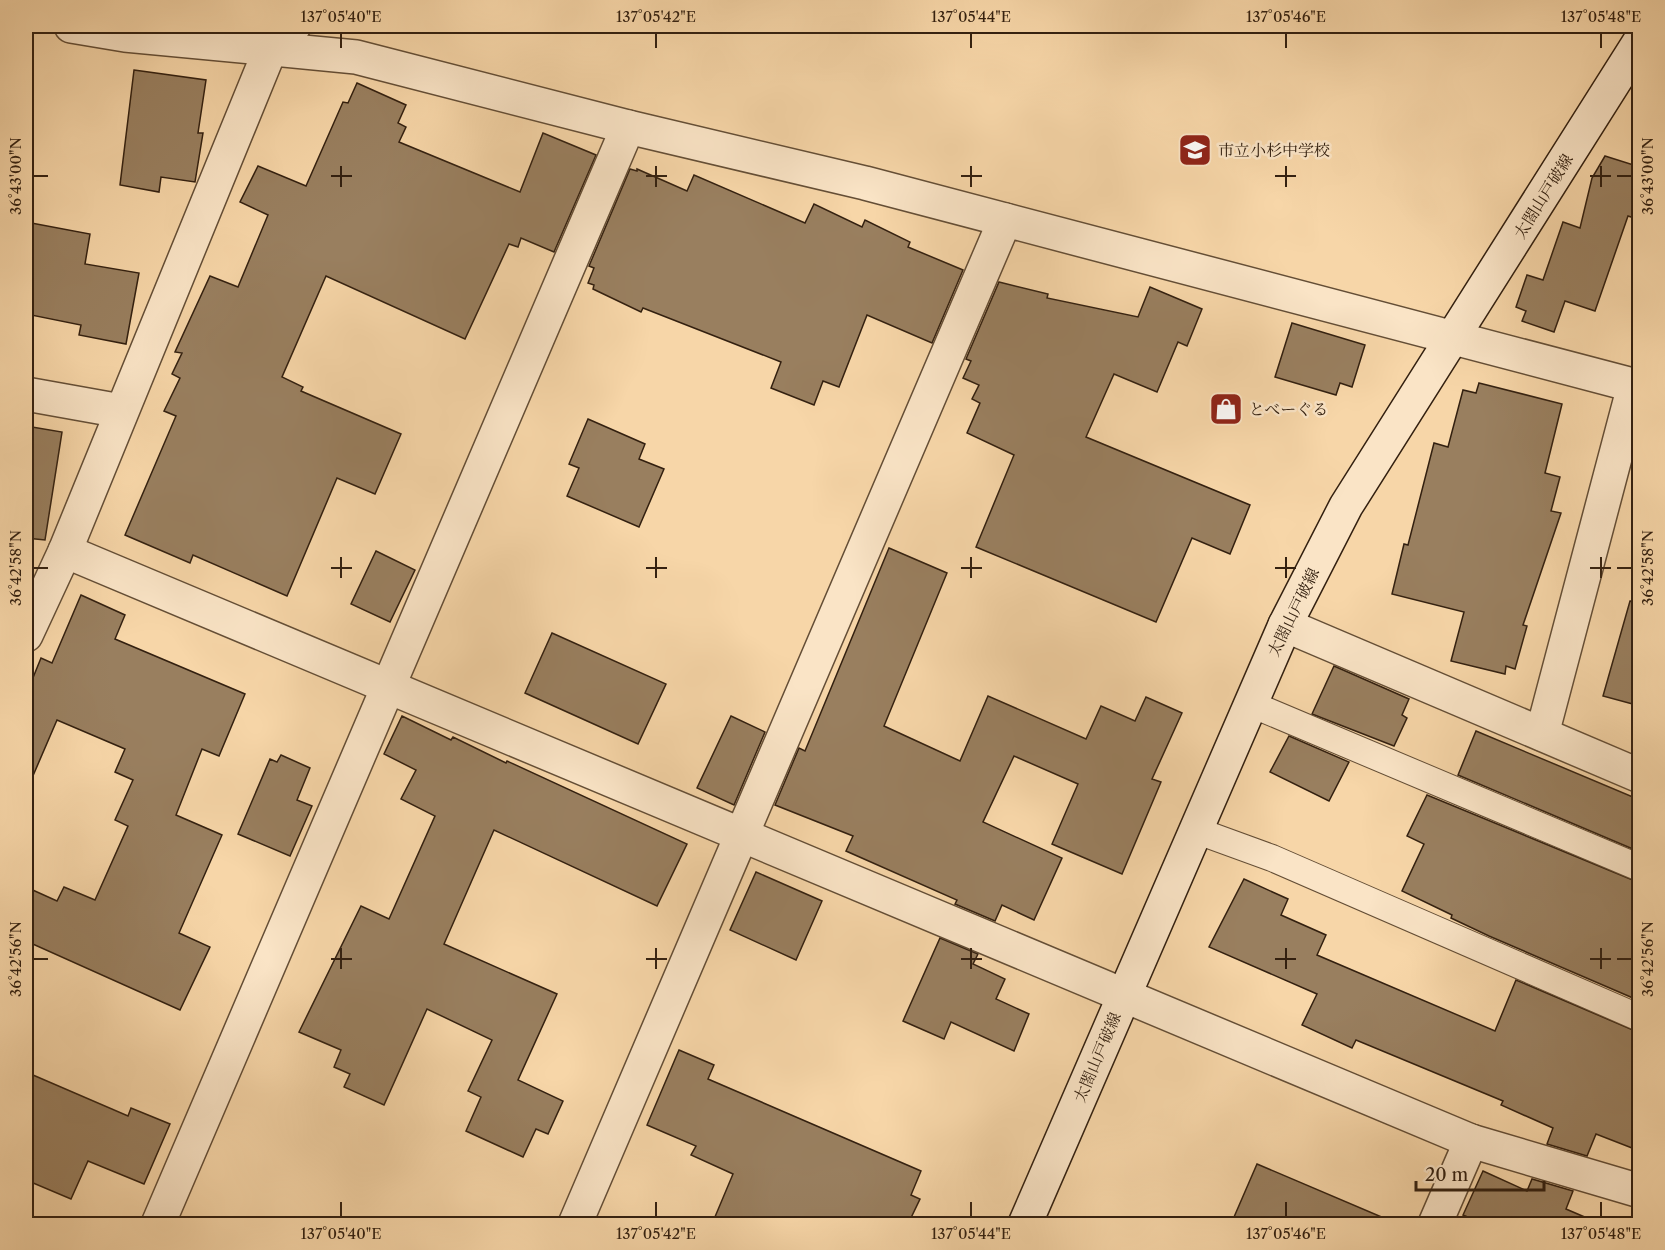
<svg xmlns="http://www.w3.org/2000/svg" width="1665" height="1250" font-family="'Libre Caslon Text','Noto Serif JP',serif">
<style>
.building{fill:#997f5f;stroke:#332010;stroke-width:1.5}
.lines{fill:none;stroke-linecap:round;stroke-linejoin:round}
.service-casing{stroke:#644e36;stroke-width:28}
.minor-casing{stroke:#644e36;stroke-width:36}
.secondary-casing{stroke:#332010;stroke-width:36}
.service{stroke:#fae4c6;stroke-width:26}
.minor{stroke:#fae4c6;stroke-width:33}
.secondary{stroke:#fae4c6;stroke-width:33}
.ticks{fill:none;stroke:#332010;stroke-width:2}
.labels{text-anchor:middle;stroke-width:5;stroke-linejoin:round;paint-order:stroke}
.poi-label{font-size:16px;fill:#332010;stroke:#fae4c6;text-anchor:start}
.street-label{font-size:16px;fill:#332010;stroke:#fae4c6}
.neatline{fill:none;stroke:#332010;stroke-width:2}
.ticks-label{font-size:15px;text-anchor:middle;fill:#332010}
</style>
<rect width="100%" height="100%" fill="#f7d6a8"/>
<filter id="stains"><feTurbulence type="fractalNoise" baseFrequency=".00333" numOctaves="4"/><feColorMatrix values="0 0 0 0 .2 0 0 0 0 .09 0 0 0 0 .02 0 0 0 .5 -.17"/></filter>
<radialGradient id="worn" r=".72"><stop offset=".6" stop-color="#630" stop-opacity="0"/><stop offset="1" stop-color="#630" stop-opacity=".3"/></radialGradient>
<g class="building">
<path d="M 134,70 L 206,80 L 198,133 L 203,133 L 195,182 L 161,177 L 159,192 L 120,185 Z"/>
<path d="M 357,83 L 406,105 L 398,123 L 406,127 L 399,142 L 520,192 L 543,133 L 596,155 L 554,252 L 521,238 L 518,247 L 509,244 L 465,339 L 326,276 L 282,377 L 303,387 L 301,391 L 401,434 L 375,494 L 337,478 L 287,596 L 193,555 L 190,563 L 125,535 L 176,416 L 164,411 L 180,378 L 172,374 L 182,353 L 175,352 L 210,276 L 238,287 L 268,215 L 240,202 L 258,166 L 306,186 L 343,102 L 348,103 Z"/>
<path d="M 1605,156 L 1640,167 L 1640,220 L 1628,216 L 1595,311 L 1565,301 L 1554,332 L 1522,321 L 1526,311 L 1516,307 L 1527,275 L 1543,280 L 1563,222 L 1580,228 L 1592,178 Z"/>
<path d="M 630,169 L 637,171 L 637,169 L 687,191 L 694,175 L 805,223 L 814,204 L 862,227 L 865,220 L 910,242 L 908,247 L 963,270 L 932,343 L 867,315 L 839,387 L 823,381 L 814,405 L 771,388 L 781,362 L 643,308 L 641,312 L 593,289 L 594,285 L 588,283 L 594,268 L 589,266 Z"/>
<path d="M 26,222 L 90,234 L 85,264 L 139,273 L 126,344 L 79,335 L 81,325 L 26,314 Z"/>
<path d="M 999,282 L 1048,294 L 1047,298 L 1138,317 L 1150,287 L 1202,309 L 1187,346 L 1178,342 L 1157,392 L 1114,374 L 1086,437 L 1250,505 L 1230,554 L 1192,538 L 1156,622 L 976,547 L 1014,455 L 967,433 L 980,403 L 972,399 L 979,385 L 963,378 L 971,361 L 966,359 Z"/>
<path d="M 1292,323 L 1365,345 L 1352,387 L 1340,383 L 1336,395 L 1275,377 Z"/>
<path d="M 1479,383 L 1562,404 L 1545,473 L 1560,477 L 1551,511 L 1561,513 L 1523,625 L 1527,626 L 1515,669 L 1506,666 L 1505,674 L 1451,661 L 1464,612 L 1392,594 L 1404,544 L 1408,545 L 1434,443 L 1448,447 L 1463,390 L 1476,393 Z"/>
<path d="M 588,419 L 645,444 L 639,459 L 664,469 L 639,527 L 567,496 L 579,468 L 569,464 Z"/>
<path d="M 26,426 L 62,432 L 45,540 L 26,538 Z"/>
<path d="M 889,548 L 947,573 L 884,726 L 960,761 L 988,696 L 1086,739 L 1101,706 L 1135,721 L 1146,697 L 1182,713 L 1152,779 L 1161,782 L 1122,874 L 1052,844 L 1078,784 L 1014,756 L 983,822 L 1062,858 L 1034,920 L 1002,905 L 995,921 L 955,904 L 957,900 L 846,851 L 853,836 L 775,805 L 799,748 L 805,751 Z"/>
<path d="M 376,551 L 415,570 L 390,622 L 351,604 Z"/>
<path d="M 81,595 L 125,615 L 115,639 L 245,694 L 219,756 L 202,749 L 176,815 L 222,835 L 179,933 L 210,947 L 180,1010 L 26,941 L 26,887 L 57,901 L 64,887 L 95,900 L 128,826 L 115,820 L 133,780 L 115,772 L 125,749 L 57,720 L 26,792 L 26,695 L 41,658 L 52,663 Z"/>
<path d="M 1630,601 L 1640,602 L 1640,706 L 1603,696 Z"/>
<path d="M 552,633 L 666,684 L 638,744 L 525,693 Z"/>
<path d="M 1334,666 L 1409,699 L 1402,715 L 1407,718 L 1394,746 L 1312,714 Z"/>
<path d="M 402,716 L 451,740 L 453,737 L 506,763 L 507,761 L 687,844 L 657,906 L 494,830 L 444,944 L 557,994 L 518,1080 L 563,1101 L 548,1134 L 536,1129 L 523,1157 L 466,1131 L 481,1097 L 468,1091 L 492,1040 L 427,1009 L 384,1105 L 344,1087 L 350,1074 L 334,1067 L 341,1050 L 299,1032 L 361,906 L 389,919 L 435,816 L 401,799 L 416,770 L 384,754 Z"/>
<path d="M 731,716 L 765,732 L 734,805 L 697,788 Z"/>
<path d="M 1476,731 L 1640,800 L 1640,852 L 1458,775 Z"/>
<path d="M 1289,736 L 1349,762 L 1329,801 L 1270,772 Z"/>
<path d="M 281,755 L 310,768 L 297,800 L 312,806 L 290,856 L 238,834 L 270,759 L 277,762 Z"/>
<path d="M 1427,795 L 1640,883 L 1640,1001 L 1489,936 L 1451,918 L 1452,915 L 1402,891 L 1424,844 L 1407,836 Z"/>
<path d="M 756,872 L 822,901 L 796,960 L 730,930 Z"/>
<path d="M 1244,879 L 1288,899 L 1281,915 L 1326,935 L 1317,955 L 1495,1031 L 1516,980 L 1640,1033 L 1640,1128 L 1632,1148 L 1596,1134 L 1587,1156 L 1547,1144 L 1553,1128 L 1501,1105 L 1503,1101 L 1356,1040 L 1352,1048 L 1302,1025 L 1317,994 L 1209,947 Z"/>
<path d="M 940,938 L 978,954 L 973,964 L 1005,979 L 996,999 L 1029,1014 L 1014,1051 L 951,1022 L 944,1039 L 903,1021 Z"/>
<path d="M 679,1050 L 714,1065 L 708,1079 L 921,1171 L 911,1195 L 920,1199 L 908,1224 L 712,1224 L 733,1174 L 691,1155 L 696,1146 L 647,1125 Z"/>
<path d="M 26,1072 L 128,1116 L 131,1108 L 170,1124 L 144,1184 L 88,1161 L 71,1199 L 26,1180 Z"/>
<path d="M 1257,1164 L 1398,1224 L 1231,1224 Z"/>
<path d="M 1483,1171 L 1527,1191 L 1532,1179 L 1573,1191 L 1566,1209 L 1601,1224 L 1484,1224 L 1463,1215 Z"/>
</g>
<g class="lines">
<defs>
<g id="service">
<path d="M 1251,704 L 1640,868"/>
<path d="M 1195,830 L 1272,858 L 1640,1018"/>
</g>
<g id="minor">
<path d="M 71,26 L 125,35 L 356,57 L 628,127 L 865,183 L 1640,387"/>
<path d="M 26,394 L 121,411"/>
<path d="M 65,551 L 1471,1141 L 1640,1191"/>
<path d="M 1285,625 L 1640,776"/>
<path d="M 26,635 L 65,551 L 270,50 L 294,26"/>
<path d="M 1542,734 L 1634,386"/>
<path d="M 158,1224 L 628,127"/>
<path d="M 575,1224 L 1005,220"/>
<path d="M 1435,1224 L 1471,1141"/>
</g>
<path id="secondary" d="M 1025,1224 L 1285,625 L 1346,506 L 1640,41"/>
</defs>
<use href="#service" class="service-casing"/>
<use href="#minor" class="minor-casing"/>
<use href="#secondary" class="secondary-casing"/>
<use href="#service" class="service"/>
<use href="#minor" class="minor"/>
<use href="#secondary" class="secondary"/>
</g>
<path class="ticks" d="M 341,33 L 341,48M 656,33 L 656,48M 971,33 L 971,48M 1286,33 L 1286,48M 1601,33 L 1601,48M 341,166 L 341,187M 656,166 L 656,187M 971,166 L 971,187M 1286,166 L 1286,187M 1601,166 L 1601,187M 33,176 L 48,176M 331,176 L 352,176M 646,176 L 667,176M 961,176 L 982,176M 1275,176 L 1296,176M 1590,176 L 1611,176M 1617,176 L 1632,176M 341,557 L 341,578M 656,557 L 656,578M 971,557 L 971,578M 1286,557 L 1286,578M 1601,557 L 1601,578M 33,568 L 48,568M 331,568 L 352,568M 646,568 L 667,568M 961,568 L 982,568M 1275,568 L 1296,568M 1590,568 L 1611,568M 1617,568 L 1632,568M 341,948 L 341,969M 656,948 L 656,969M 971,948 L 971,969M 1286,948 L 1286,969M 1601,948 L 1601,969M 33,959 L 48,959M 331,959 L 352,959M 646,959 L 667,959M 961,959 L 982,959M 1275,959 L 1296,959M 1590,959 L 1611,959M 1617,959 L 1632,959M 341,1202 L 341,1217M 656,1202 L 656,1217M 971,1202 L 971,1217M 1286,1202 L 1286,1217M 1601,1202 L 1601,1217"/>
<defs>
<symbol id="school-square" viewBox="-11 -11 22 22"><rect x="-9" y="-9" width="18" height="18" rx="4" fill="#8f2418" stroke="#fae4c6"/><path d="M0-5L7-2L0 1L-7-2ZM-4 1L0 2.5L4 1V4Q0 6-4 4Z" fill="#fff"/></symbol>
<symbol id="shop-square" viewBox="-11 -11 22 22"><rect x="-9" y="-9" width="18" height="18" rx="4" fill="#8f2418" stroke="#fae4c6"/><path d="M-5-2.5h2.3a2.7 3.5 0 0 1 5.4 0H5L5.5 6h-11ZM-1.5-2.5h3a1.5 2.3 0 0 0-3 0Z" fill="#fff"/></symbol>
</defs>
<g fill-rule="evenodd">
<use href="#school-square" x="1176" y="131" width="38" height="38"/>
<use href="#shop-square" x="1207" y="390" width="38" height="38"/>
</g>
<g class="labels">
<g class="poi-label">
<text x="1218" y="156">市立小杉中学校</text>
<text x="1249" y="415">とべーぐる</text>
</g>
<g class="street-label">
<text transform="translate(1543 196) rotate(-58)" y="6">太閤山戸破線</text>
<text transform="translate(1293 612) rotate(-64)" y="6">太閤山戸破線</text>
<text transform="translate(1097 1057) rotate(-67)" y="6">太閤山戸破線</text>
</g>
</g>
<rect width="1665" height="1250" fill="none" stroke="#f7d6a8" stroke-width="66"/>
<path d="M1416 1181v9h128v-9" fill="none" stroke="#332010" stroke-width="3"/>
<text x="1425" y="1181" font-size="18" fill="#332010" stroke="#fae4c6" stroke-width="4.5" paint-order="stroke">20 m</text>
<rect x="33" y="33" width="1599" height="1184" class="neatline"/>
<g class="ticks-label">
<text x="341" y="22">137°05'40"E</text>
<text x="656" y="22">137°05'42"E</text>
<text x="971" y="22">137°05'44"E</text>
<text x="1286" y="22">137°05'46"E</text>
<text x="1601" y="22">137°05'48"E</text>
<text transform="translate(16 176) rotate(-90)" y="5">36°43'00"N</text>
<text transform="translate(1648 176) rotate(-90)" y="5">36°43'00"N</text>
<text transform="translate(16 568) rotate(-90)" y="5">36°42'58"N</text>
<text transform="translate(1648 568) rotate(-90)" y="5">36°42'58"N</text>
<text transform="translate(16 959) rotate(-90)" y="5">36°42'56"N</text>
<text transform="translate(1648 959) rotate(-90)" y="5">36°42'56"N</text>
<text x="341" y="1239">137°05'40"E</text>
<text x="656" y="1239">137°05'42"E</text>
<text x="971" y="1239">137°05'44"E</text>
<text x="1286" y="1239">137°05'46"E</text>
<text x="1601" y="1239">137°05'48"E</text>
</g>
<rect width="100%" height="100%" filter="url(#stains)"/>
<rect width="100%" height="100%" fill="url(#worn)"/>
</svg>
